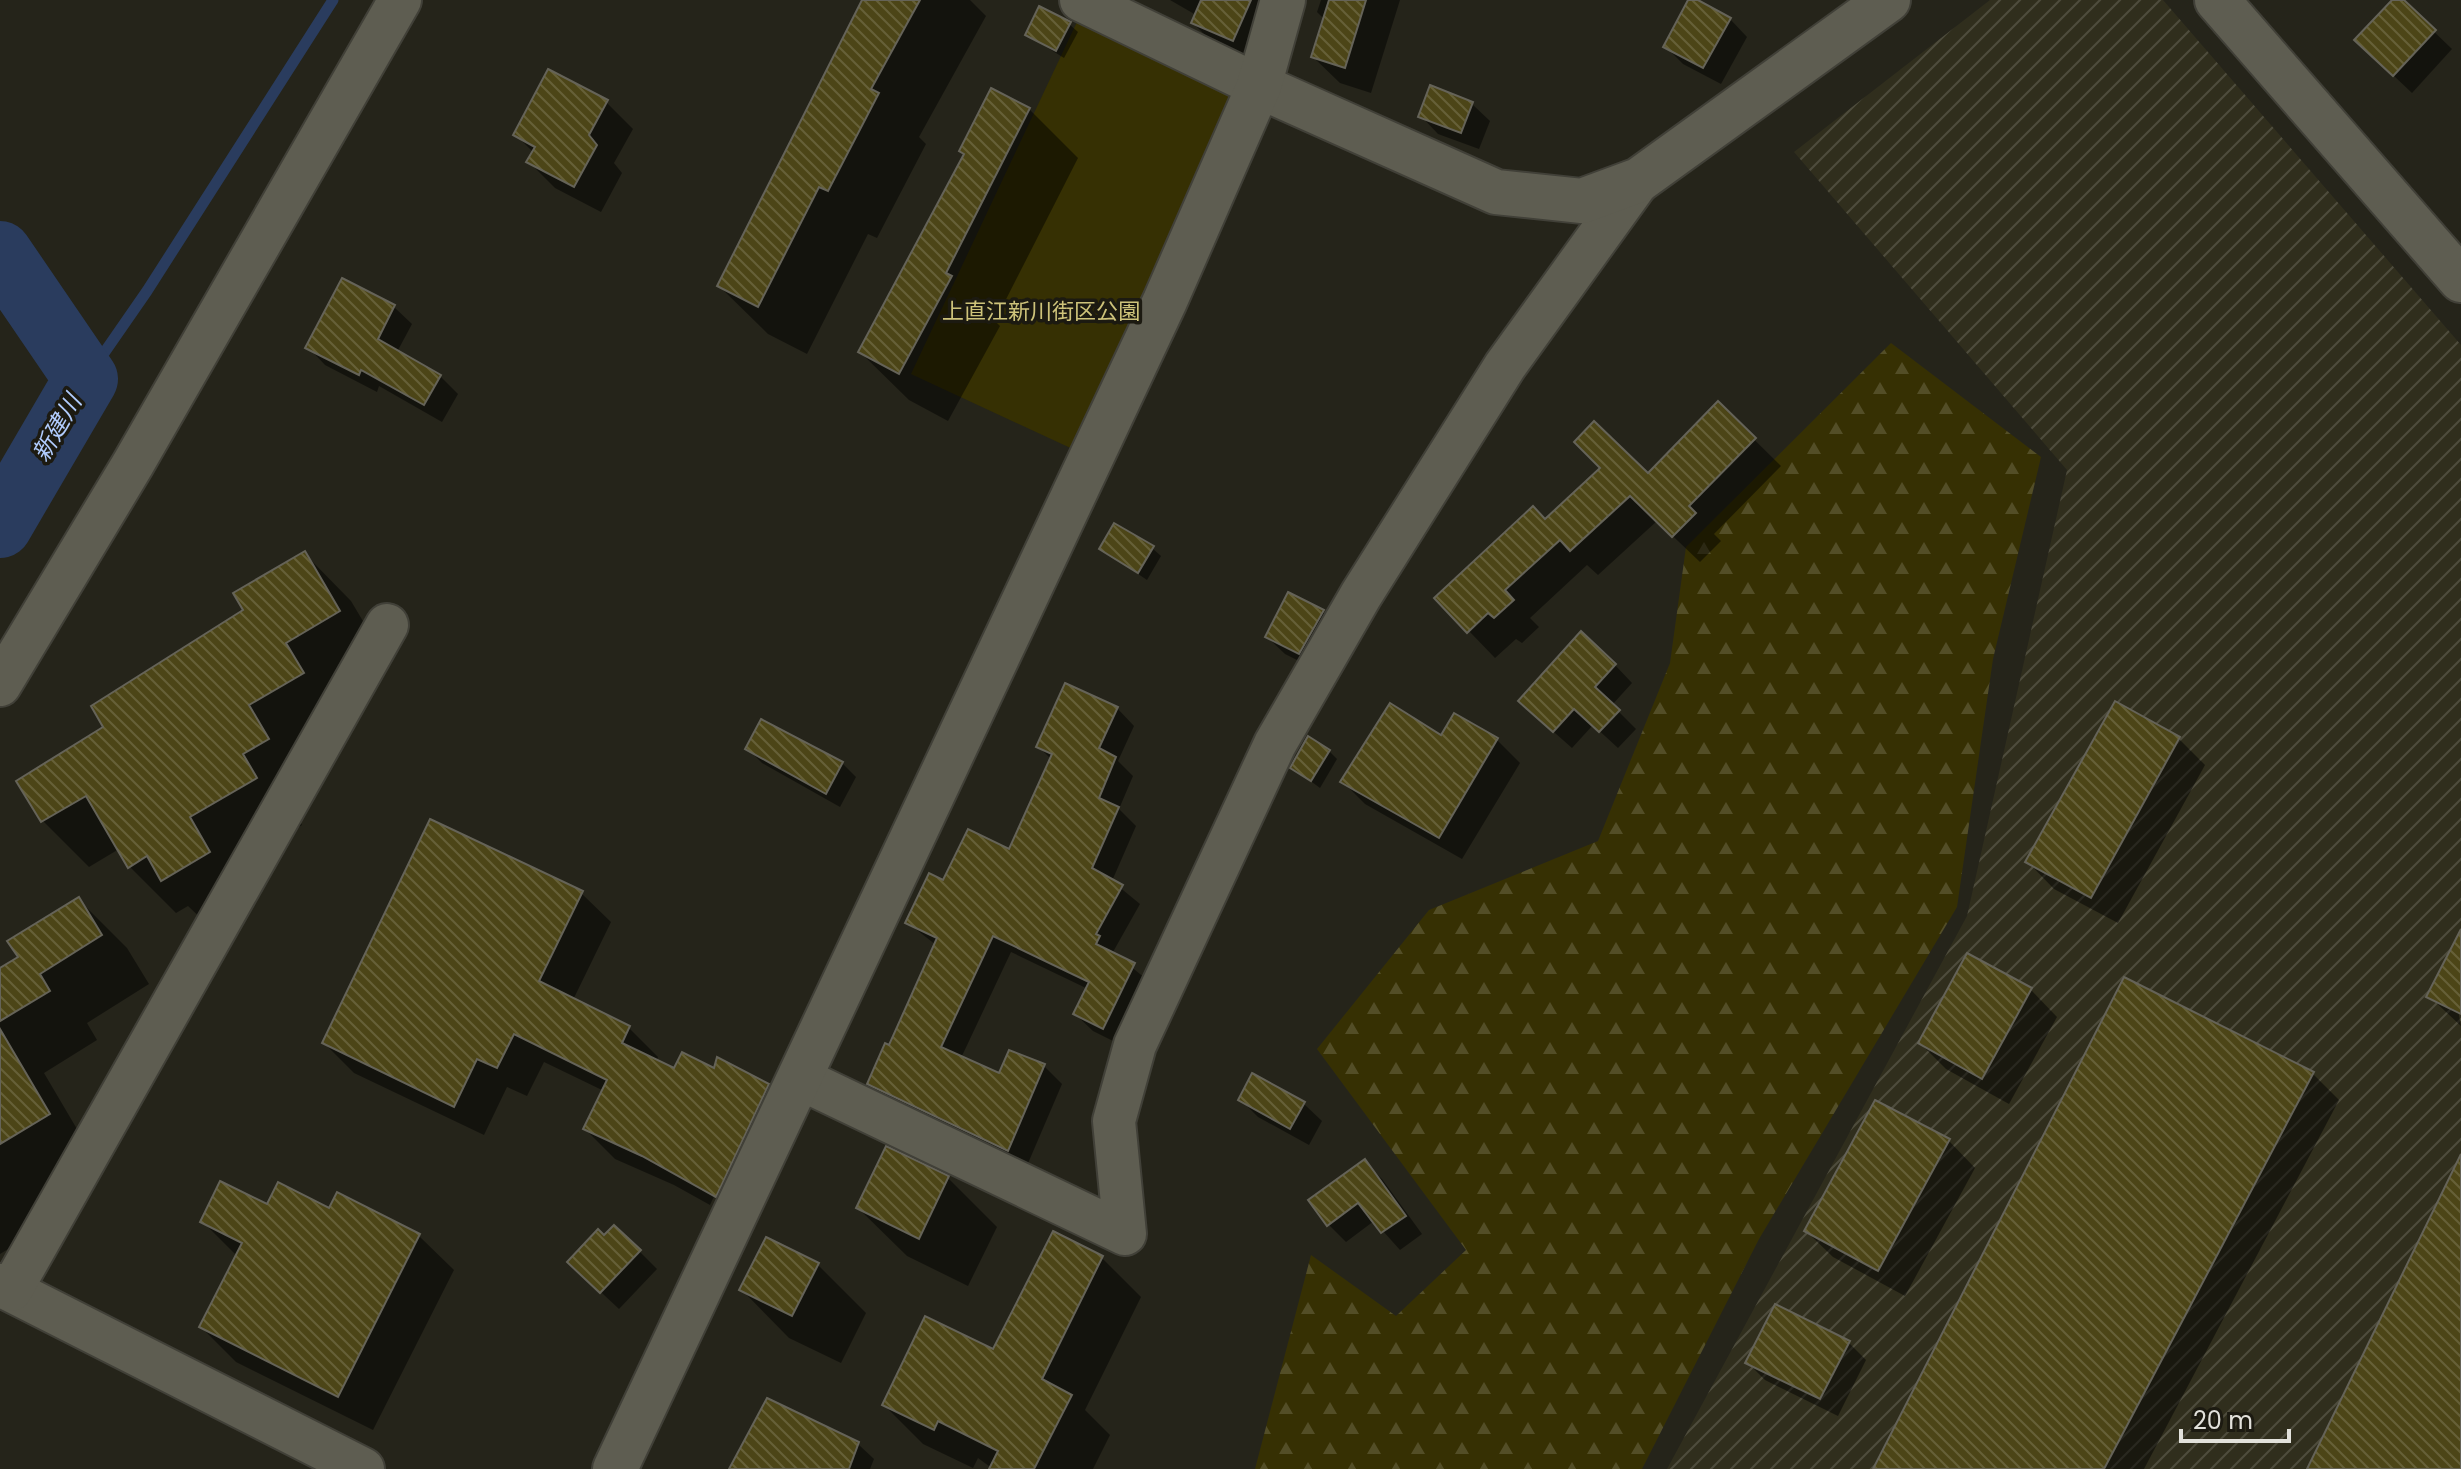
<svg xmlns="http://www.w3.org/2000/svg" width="2461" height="1469" font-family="Poppins,'Noto Sans JP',sans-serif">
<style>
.industrial{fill:url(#industrial-furrows)}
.forest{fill:url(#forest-firs)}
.green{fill:#363003}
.shadow{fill:#0007;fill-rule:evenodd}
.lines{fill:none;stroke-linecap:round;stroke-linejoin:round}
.stream{stroke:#2a3c5e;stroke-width:11}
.river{stroke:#2a3c5e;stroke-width:64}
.building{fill:url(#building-back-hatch);stroke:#656358;stroke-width:2}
.minor-casing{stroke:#414038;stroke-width:46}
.tertiary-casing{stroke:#414038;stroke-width:48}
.minor{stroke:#5e5d51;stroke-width:42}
.tertiary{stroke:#5e5d51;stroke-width:44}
.labels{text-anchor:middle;stroke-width:7;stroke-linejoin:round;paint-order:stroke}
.park-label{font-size:22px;fill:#cec37a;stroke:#1c1a11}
.water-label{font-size:24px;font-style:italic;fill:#b1ccfd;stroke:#1c1a11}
</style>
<defs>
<pattern id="industrial-furrows" width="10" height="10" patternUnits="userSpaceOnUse" patternTransform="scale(2)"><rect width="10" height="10" fill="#302e1d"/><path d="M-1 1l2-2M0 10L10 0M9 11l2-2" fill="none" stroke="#4e4c3d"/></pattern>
<pattern id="forest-firs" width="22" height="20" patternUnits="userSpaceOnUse" patternTransform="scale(2)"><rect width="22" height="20" fill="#363003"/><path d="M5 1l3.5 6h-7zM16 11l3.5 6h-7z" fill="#534e27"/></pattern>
<pattern id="building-back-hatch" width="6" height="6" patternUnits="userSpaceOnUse" patternTransform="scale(2)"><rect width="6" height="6" fill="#4c4517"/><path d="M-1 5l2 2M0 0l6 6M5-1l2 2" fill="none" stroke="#666038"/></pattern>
</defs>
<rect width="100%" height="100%" fill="#25241a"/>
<path class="industrial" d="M 1990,0 L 2163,0 L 2461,345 L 2461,1469 L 1667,1469 L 1967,916 L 2067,470 L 1794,152 Z"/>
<path class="forest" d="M 1891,343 L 2041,457 L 1993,659 L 1957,907 L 1759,1239 L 1642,1469 L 1255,1469 L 1311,1255 L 1396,1316 L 1466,1250 L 1317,1049 L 1429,910 L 1598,841 L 1670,663 L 1686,547 Z"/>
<path class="green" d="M 1077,22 L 1233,94 L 1077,451 L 911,374 Z"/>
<g class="shadow">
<path d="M 865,0 L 970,0 L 986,16 L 919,137 L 926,144 L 877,238 L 868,234 L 807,354 L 768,334 L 719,286 Z"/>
<path d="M 1170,0 L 1275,0 L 1250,57 L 1210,40 L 1193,23 L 1196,15 Z"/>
<path d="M 1321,0 L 1400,0 L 1371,93 L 1340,83 L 1313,57 L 1325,20 L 1317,12 Z"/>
<path d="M 1690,0 L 1730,19 L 1747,37 L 1721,84 L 1683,64 L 1665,46 Z"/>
<path d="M 2394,0 L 2401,0 L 2452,49 L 2412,93 L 2374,57 Z"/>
<path d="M 1069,24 L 1078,32 L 1064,58 L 1027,35 Z"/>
<path d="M 991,91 L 1029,109 L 1078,158 L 995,321 L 1000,326 L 948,421 L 909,400 L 860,352 L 965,155 Z"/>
<path d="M 606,102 L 633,129 L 614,163 L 622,173 L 601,212 L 555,188 L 529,162 L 534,153 L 515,134 Z"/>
<path d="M 1472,104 L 1490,121 L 1479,149 L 1438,134 L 1421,116 Z"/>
<path d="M 394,307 L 412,324 L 397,352 L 440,376 L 458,394 L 442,422 L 379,386 L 377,392 L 325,365 L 308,347 Z"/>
<path d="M 1718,404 L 1781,466 L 1714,534 L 1721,541 L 1700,562 L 1657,521 L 1598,575 L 1587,565 L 1530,618 L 1539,627 L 1522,643 L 1516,639 L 1495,658 L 1469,631 L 1546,521 L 1648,476 Z"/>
<path d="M 1152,548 L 1161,556 L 1147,580 L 1101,549 Z"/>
<path d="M 305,554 L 351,601 L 385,658 L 288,801 L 302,825 L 235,865 L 209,926 L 188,906 L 176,913 L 130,867 L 119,849 L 89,867 L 42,820 L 106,728 L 246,611 Z"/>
<path d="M 1289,595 L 1323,612 L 1341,629 L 1317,670 L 1285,654 L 1267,637 Z"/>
<path d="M 1615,665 L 1632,683 L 1612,705 L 1636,729 L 1618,748 L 1593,725 L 1572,748 L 1538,718 Z"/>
<path d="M 1117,708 L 1134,726 L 1118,761 L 1133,776 L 1119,809 L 1136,826 L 1112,881 L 1140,904 L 1113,952 L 1151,983 L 1121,1045 L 1093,1031 L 1075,1014 L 1088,989 L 1011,952 L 961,1058 L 1000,1076 L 1044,1066 L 1062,1084 L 1026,1168 L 887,1101 L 869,1083 L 890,1048 L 936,945 L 908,923 L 944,882 L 1010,852 L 1052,760 L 1038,746 Z"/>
<path d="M 1455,715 L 1497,740 L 1520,763 L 1462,859 L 1365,804 L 1343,782 L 1441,738 Z"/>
<path d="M 2179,739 L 2205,765 L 2118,923 L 2054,889 L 2028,862 Z"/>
<path d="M 748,749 L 842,763 L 856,777 L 840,807 L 762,763 Z"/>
<path d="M 1329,751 L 1337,759 L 1320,788 L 1293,768 Z"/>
<path d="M 581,893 L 611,922 L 573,1000 L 629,1028 L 658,1057 L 656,1062 L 674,1071 L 768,1086 L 797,1115 L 746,1225 L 674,1185 L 615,1159 L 585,1129 L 604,1091 L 544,1062 L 527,1096 L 507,1087 L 484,1135 L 354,1073 L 324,1043 ZM 762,1094 L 766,1094 L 713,1207 L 710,1205 Z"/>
<path d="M 79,900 L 127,948 L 149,984 L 87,1023 L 97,1040 L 44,1073 L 97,1163 L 36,1199 L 51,1223 L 0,1254 L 0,971 L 21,958 Z"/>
<path d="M 2461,934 L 2461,1012 L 2458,1010 L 2461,1026 L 2429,996 Z"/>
<path d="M 1968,955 L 2031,990 L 2057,1017 L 2009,1104 L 1946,1069 L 1920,1043 Z"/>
<path d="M 2313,1074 L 2339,1100 L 2144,1469 L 1875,1469 Z"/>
<path d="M 1253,1076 L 1304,1104 L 1322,1121 L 1309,1145 L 1258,1117 L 1240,1099 Z"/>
<path d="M 1949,1141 L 1975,1168 L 1905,1296 L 1833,1257 L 1806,1231 Z"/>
<path d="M 887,1149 L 948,1178 L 997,1227 L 968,1286 L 907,1256 L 858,1208 Z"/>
<path d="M 1364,1162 L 1382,1179 L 1422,1234 L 1400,1250 L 1374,1221 L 1346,1242 L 1328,1224 Z"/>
<path d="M 338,1195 L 419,1236 L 454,1270 L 373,1430 L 236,1362 L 201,1327 L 237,1256 L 202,1221 L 267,1207 L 330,1210 Z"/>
<path d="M 1053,1233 L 1102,1258 L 1141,1297 L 1085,1410 L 1110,1435 L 1093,1469 L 993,1469 L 978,1458 L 973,1468 L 923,1444 L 884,1405 L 994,1352 Z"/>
<path d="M 604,1237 L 639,1251 L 657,1269 L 619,1309 L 587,1279 Z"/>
<path d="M 818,1265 L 866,1313 L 841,1363 L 789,1338 L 741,1289 Z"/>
<path d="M 1848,1342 L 1866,1360 L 1838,1416 L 1765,1380 L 1748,1363 Z"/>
<path d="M 858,1444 L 874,1459 L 870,1469 L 732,1469 Z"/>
</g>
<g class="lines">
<path class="stream" d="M 86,379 L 147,291 L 333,0"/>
<path class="river" d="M 0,253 L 86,379 L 0,526"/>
</g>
<g class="building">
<path d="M 862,0 L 920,0 L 871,89 L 879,93 L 828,191 L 819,187 L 758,307 L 717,286 Z"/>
<path d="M 1201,0 L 1251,0 L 1233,41 L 1191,23 Z"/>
<path d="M 1329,0 L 1366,0 L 1345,68 L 1311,57 Z"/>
<path d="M 1688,0 L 1698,0 L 1731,18 L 1703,68 L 1663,47 Z"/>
<path d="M 2392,0 L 2404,0 L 2436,30 L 2393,76 L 2354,40 Z"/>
<path d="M 1039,6 L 1071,22 L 1056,51 L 1025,35 Z"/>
<path d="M 548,69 L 608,100 L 589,135 L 597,145 L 574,187 L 526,162 L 535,147 L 513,135 Z"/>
<path d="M 1430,85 L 1473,102 L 1461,133 L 1418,117 Z"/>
<path d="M 991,88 L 1030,108 L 946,273 L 952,276 L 899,374 L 858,352 L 964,154 L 959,151 Z"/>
<path d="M 342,278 L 395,305 L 378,339 L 441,375 L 424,405 L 361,370 L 359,375 L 305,348 Z"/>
<path d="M 1718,401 L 1756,438 L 1689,506 L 1696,513 L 1672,537 L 1630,496 L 1570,551 L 1560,540 L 1505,590 L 1514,600 L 1494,618 L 1488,613 L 1467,633 L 1434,598 L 1533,506 L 1545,519 L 1600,468 L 1574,442 L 1594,421 L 1648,473 Z"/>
<path d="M 1114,523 L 1154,546 L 1138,573 L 1099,549 Z"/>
<path d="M 305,551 L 340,611 L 286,643 L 304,673 L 249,705 L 269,739 L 243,754 L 257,778 L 190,817 L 210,852 L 161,881 L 147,856 L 128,868 L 86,796 L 41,822 L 16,781 L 103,727 L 91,706 L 243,610 L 233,593 Z"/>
<path d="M 1288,592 L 1324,610 L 1299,654 L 1265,637 Z"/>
<path d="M 1581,631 L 1616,664 L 1595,687 L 1620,710 L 1599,732 L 1574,709 L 1553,732 L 1518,701 Z"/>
<path d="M 1065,683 L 1118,707 L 1099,748 L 1116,757 L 1099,798 L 1119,807 L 1092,868 L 1123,885 L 1096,934 L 1100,936 L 1096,944 L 1135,963 L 1103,1029 L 1073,1014 L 1089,982 L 993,936 L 941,1047 L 999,1073 L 1009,1050 L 1045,1064 L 1008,1151 L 867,1084 L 885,1043 L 889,1045 L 937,938 L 905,923 L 929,873 L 943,880 L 968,829 L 1009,849 L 1052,754 L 1036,747 Z"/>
<path d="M 2115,701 L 2180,737 L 2091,898 L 2025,862 Z"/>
<path d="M 1390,703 L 1441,735 L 1454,713 L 1498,738 L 1439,838 L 1340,782 Z"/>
<path d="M 761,719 L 843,762 L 826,794 L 745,749 Z"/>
<path d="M 1308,736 L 1330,750 L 1311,781 L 1290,768 Z"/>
<path d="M 430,819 L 583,891 L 539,981 L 630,1026 L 622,1043 L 674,1068 L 682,1052 L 714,1068 L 717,1057 L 769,1084 L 716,1197 L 642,1156 L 583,1129 L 607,1080 L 514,1034 L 497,1068 L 477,1059 L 454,1107 L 322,1043 Z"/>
<path d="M 79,897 L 102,935 L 40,974 L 50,991 L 0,1021 L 0,968 L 18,957 L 7,941 Z"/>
<path d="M 2461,929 L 2461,1014 L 2426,997 Z"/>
<path d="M 1967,953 L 2032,988 L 1982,1079 L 1918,1043 Z"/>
<path d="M 2124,977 L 2314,1072 L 2104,1469 L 1873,1469 Z"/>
<path d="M 0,1029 L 50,1114 L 0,1144 Z"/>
<path d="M 1252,1073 L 1305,1102 L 1290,1129 L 1238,1100 Z"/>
<path d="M 1875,1100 L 1950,1139 L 1878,1271 L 1804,1231 Z"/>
<path d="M 886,1146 L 949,1176 L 919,1239 L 856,1208 Z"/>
<path d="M 2461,1154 L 2461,1469 L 2307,1469 Z"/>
<path d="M 1365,1159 L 1406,1216 L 1381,1233 L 1358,1203 L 1327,1226 L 1308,1200 Z"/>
<path d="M 220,1181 L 267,1204 L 278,1182 L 329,1208 L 337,1192 L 420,1234 L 338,1397 L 199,1327 L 242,1243 L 200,1222 Z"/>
<path d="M 614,1225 L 641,1250 L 600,1293 L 567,1262 L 598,1229 L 604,1235 Z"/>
<path d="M 1053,1231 L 1103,1256 L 1042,1379 L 1072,1395 L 1034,1469 L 989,1469 L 998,1451 L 938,1421 L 934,1430 L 882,1405 L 925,1316 L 993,1349 Z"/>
<path d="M 766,1237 L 819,1263 L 792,1316 L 739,1290 Z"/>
<path d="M 1775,1304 L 1850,1341 L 1820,1399 L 1745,1363 Z"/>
<path d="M 767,1398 L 859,1442 L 849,1469 L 729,1469 Z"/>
</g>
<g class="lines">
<defs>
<g id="minor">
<path d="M 1081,0 L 1259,86"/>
<path d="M 0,685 L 133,464 L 400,0"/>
<path d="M 801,1079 L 1125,1234 L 1114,1121 L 1135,1045 L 1275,744 L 1361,595 L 1505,366 L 1639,180"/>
<path d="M 0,1285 L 363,1469"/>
<path d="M 11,1290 L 387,625"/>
</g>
<g id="tertiary">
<path d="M 2217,0 L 2461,280"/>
<path d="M 1259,86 L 1496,192 L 1582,201 L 1639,180 L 1888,0"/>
<path d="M 615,1469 L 1165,301 L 1259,86 L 1283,0"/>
</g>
</defs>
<use href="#minor" class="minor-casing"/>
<use href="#tertiary" class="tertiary-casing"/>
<use href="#minor" class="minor"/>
<use href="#tertiary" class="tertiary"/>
</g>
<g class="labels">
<g class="park-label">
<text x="1041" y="319">上直江新川街区公園</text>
</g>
<g class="water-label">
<text transform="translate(57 428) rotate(-60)" y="8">新建川</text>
</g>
</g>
<path d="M2181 1429v12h108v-12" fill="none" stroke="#e2e1db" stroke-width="4"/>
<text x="2193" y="1429" font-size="24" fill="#e2e1db" stroke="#1c1a11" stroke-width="6" paint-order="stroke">20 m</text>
</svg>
